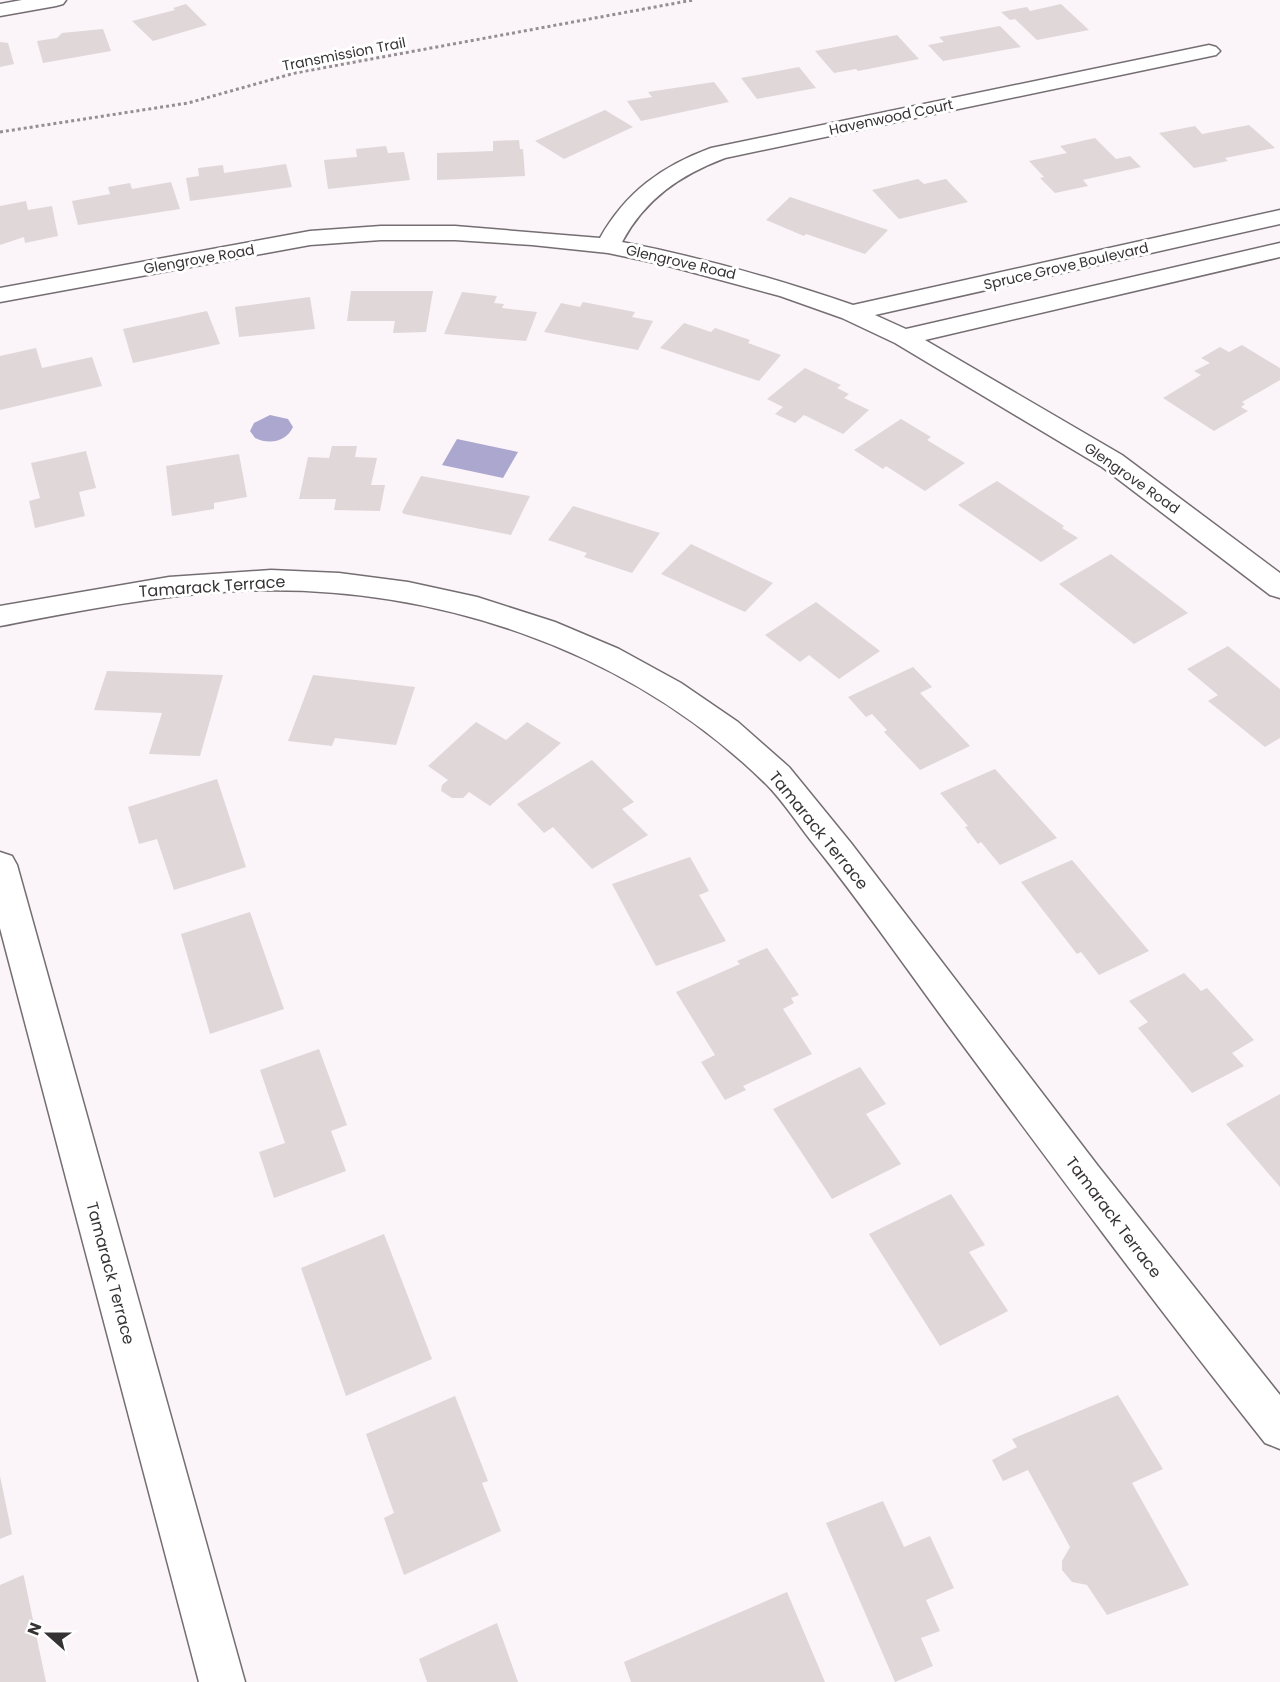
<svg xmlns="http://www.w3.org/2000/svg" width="1280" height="1682" font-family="Poppins,sans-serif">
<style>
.water{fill:#aca7cf}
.building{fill:#e0d7d9}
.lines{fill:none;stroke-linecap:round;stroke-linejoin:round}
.street-casing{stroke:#746e72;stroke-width:3}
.path{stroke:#948f92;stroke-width:3;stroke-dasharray:3 3;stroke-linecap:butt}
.street{fill:#fff;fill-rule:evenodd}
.labels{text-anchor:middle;stroke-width:6;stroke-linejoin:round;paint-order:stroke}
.far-street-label{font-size:14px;fill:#363335;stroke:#fff}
.street-label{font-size:16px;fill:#363335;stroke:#fff}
</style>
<rect width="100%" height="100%" fill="#fbf4f9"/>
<g class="water">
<path d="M 270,415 L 288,419 L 293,427 C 286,442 269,445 255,438 L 250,431 L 254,423 Z"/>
<path d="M 457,439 L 518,452 L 503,478 L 442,465 Z"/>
</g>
<g class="building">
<path d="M 186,4 L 207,25 L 153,41 L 132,21 L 175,10 L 173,8 Z"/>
<path d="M 1061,4 L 1089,30 L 1037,40 L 1015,19 L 1010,20 L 1001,12 L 1027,7 L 1030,11 Z"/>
<path d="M 1000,26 L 1021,47 L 943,61 L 928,45 L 944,42 L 939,37 Z"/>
<path d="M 103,29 L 111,51 L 43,63 L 37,41 L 57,38 L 62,33 Z"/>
<path d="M 897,35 L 919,59 L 858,71 L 856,69 L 834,73 L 815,51 Z"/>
<path d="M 0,42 L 8,43 L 14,64 L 0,67 Z"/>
<path d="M 799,67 L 816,88 L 757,99 L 741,78 Z"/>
<path d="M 714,82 L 729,102 L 641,121 L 627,101 L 652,97 L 648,92 Z"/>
<path d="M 605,110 L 633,127 L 564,159 L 535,141 Z"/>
<path d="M 1249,125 L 1275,148 L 1225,158 L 1228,161 L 1194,168 L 1159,133 L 1195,126 L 1202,134 Z"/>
<path d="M 1095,138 L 1116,159 L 1130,156 L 1141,167 L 1083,180 L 1088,186 L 1055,193 L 1040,178 L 1044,177 L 1029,161 L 1067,153 L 1060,146 Z"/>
<path d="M 519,140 L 520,149 L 523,149 L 525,176 L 437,180 L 437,153 L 493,151 L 493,141 Z"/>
<path d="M 386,146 L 388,153 L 404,152 L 410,180 L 328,189 L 324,160 L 357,157 L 356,149 Z"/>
<path d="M 286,164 L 292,187 L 190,201 L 186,178 L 199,176 L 198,168 L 223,165 L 224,173 Z"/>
<path d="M 918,179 L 924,184 L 946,179 L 968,202 L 899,219 L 872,190 Z"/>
<path d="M 171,182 L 180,209 L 78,225 L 72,201 L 110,194 L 108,187 L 130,183 L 132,189 Z"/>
<path d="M 790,197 L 888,230 L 865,254 L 806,234 L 804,236 L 766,220 Z"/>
<path d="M 26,201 L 28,210 L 52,206 L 58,236 L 25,243 L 24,237 L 0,245 L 0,206 Z"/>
<path d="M 351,291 L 433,291 L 426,332 L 393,333 L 395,321 L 347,321 Z"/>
<path d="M 462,292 L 497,296 L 494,303 L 504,304 L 502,308 L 537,312 L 526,341 L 444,334 Z"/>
<path d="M 310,297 L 315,329 L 239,337 L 235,307 Z"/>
<path d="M 583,302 L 635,312 L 632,317 L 653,321 L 638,350 L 544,332 L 561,303 L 580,307 Z"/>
<path d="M 207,311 L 220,344 L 133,363 L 123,329 Z"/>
<path d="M 684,323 L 711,332 L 715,328 L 750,340 L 748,343 L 781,355 L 759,381 L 660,348 Z"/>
<path d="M 1242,345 L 1280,368 L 1280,380 L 1242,402 L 1245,404 L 1241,407 L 1248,411 L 1214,431 L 1163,398 L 1201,375 L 1194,371 L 1210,363 L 1201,358 L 1220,347 L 1229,352 Z"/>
<path d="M 36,348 L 42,368 L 92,357 L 102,386 L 0,410 L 0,356 Z"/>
<path d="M 805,368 L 841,385 L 837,388 L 849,394 L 844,398 L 869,410 L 843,434 L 804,415 L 795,423 L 775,414 L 783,407 L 767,399 Z"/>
<path d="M 901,419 L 931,437 L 927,440 L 965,463 L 925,491 L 886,466 L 883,469 L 854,450 Z"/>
<path d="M 332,446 L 357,446 L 355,457 L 377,458 L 371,485 L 385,485 L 380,511 L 334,510 L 336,499 L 299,499 L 308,457 L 329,458 Z"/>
<path d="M 86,451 L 96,488 L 79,492 L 85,516 L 35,528 L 29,501 L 40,498 L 31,463 Z"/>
<path d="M 239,454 L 247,497 L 214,503 L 214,509 L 172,516 L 166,466 Z"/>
<path d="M 421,476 L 530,496 L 511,535 L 404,514 L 402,512 Z"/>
<path d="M 997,481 L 1064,526 L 1062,528 L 1078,538 L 1041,562 L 958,505 Z"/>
<path d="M 573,506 L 660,533 L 632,573 L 584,557 L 587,553 L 548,540 Z"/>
<path d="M 691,544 L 773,583 L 745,612 L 661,574 Z"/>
<path d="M 1111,554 L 1116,558 L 1188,613 L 1134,644 L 1059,584 Z"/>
<path d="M 816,602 L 880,651 L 839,679 L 809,655 L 800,662 L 765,635 Z"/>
<path d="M 1228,646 L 1280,689 L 1280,738 L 1265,747 L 1208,701 L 1218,695 L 1187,669 Z"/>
<path d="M 913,667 L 932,687 L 920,693 L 970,746 L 920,770 L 884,732 L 887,730 L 872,714 L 866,717 L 848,697 Z"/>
<path d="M 107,671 L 223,675 L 200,756 L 149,754 L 162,713 L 94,710 Z"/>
<path d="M 313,675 L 415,687 L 396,745 L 335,738 L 332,746 L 288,741 Z"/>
<path d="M 476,722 L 506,740 L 527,722 L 561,743 L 490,806 L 469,792 L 463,798 L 452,798 L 441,791 L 442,785 L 448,780 L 428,766 Z"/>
<path d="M 592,760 L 634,802 L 622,809 L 648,835 L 592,869 L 553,827 L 544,833 L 517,804 Z"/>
<path d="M 995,769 L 1057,838 L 1000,865 L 981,842 L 978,844 L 965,827 L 968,826 L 940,793 Z"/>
<path d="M 217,779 L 246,867 L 174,890 L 157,839 L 139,844 L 128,807 Z"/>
<path d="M 690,857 L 709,891 L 699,895 L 726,941 L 656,966 L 612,884 Z"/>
<path d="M 1072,860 L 1149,951 L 1099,975 L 1081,952 L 1077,954 L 1021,882 Z"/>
<path d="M 250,912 L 284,1009 L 210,1034 L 181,934 Z"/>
<path d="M 767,948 L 799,995 L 791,998 L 794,1003 L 783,1009 L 812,1054 L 743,1086 L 746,1090 L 725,1100 L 701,1062 L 715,1055 L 676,992 L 740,964 L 737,961 Z"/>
<path d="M 1184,973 L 1201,991 L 1207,988 L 1254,1040 L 1232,1053 L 1244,1066 L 1192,1093 L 1138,1028 L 1148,1022 L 1129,1001 Z"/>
<path d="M 319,1049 L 347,1125 L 331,1131 L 346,1171 L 274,1198 L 259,1152 L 285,1143 L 260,1070 Z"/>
<path d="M 860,1067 L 886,1104 L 866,1114 L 901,1164 L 832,1199 L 773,1109 Z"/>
<path d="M 1280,1094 L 1280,1187 L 1226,1124 Z"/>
<path d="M 951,1194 L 985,1245 L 969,1252 L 1008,1311 L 940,1346 L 869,1234 Z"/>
<path d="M 384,1234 L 432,1359 L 346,1396 L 301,1268 Z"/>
<path d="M 1118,1395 L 1163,1469 L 1132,1483 L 1189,1585 L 1107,1615 L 1087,1585 L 1072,1582 L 1062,1570 L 1062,1561 L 1070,1547 L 1028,1470 L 1003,1481 L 992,1460 L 1017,1447 L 1012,1439 Z"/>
<path d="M 455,1396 L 488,1481 L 482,1483 L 501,1531 L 404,1575 L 384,1518 L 394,1513 L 366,1434 Z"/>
<path d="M 0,1476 L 12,1534 L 0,1539 Z"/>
<path d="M 883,1501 L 904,1547 L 930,1536 L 954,1588 L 926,1600 L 940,1631 L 921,1638 L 933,1666 L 895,1682 L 826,1523 Z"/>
<path d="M 23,1575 L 24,1577 L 46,1682 L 0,1682 L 0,1585 Z"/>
<path d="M 787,1592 L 825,1682 L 631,1682 L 624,1662 Z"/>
<path d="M 497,1623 L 518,1682 L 427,1682 L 419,1659 Z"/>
</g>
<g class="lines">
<defs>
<g id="street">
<path d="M 22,0 L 66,0 L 63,4 L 56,6 L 0,16 L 0,4 Z"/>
<path d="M 1209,45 L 1216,47 L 1220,51 L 1216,55 L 725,158 C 680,175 645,199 622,242 C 700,257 777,279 853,305 L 1280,210 L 1280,224 L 875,315 L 906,329 L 1280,243 L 1280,257 L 925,340 L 1122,455 L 1280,573 L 1280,598 L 1270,595 L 1102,467 L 895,343 L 842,318 L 780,296 L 665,265 L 608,253 L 532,245 L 455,240 L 381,240 L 310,245 L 0,302 L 0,288 L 310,231 L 381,226 L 455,226 L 600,238 C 626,192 662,166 711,148 Z"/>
<path d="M 271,570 L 339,573 L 408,582 L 477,597 L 555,622 L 619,649 L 681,683 L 738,722 L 789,767 L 851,843 L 1098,1166 L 1280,1395 L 1280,1449 L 1265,1443 C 1155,1305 1050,1163 945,1021 C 901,961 859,900 812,842 C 797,823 783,801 766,784 C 628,648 429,582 237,591 C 157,595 78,611 0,626 L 0,606 L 169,577 Z"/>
<path d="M 0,852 L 12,856 L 17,865 L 245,1682 L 199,1682 L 0,928 Z"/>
</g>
</defs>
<use href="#street" class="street-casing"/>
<path class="path" d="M 0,132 L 188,103 L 295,73 L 693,0"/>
<use href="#street" class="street"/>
</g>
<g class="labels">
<g class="far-street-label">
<text transform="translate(344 54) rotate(-11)" y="5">Transmission Trail</text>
<text transform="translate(891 117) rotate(-12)" y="5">Havenwood Court</text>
<text transform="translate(199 259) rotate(-10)" y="5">Glengrove Road</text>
<text transform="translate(681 262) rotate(13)" y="5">Glengrove Road</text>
<text transform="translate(1066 266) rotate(-13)" y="5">Spruce Grove Boulevard</text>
<text transform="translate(1132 478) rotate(35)" y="5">Glengrove Road</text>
</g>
<g class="street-label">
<text transform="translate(212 586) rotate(-4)" y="6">Tamarack Terrace</text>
<text transform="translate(819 830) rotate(51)" y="6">Tamarack Terrace</text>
<text transform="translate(1114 1217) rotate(53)" y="6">Tamarack Terrace</text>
<text transform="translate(111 1273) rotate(75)" y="6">Tamarack Terrace</text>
</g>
</g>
<g transform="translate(48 1634) rotate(291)" stroke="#ffffff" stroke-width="4.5" paint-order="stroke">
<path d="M0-4.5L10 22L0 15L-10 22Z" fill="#363335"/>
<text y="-9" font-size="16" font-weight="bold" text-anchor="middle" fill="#363335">N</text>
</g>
</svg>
